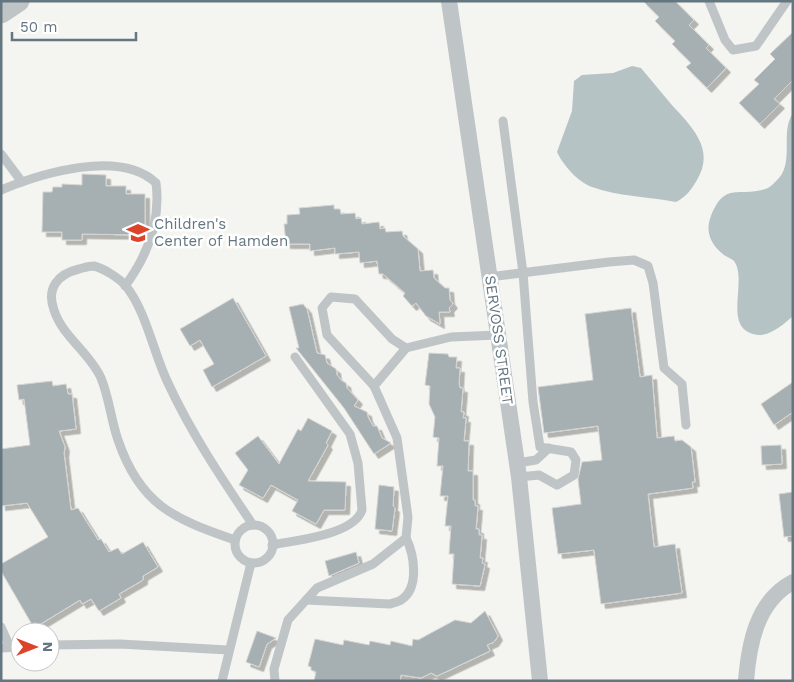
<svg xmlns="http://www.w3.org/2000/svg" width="794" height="682" font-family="'Work Sans',sans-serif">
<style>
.water{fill:#b5c3c5}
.building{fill:#a6afb2;stroke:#d5d5d3;filter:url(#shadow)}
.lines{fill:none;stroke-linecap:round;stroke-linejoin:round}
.service{stroke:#bfc4c6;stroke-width:9}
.minor{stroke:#bfc4c6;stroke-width:16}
.tertiary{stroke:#bfc4c6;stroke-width:21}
.labels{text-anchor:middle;stroke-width:5;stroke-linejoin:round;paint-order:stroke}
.poi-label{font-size:15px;fill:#647680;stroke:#fff;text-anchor:start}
.street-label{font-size:15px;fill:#647680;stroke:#fff}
</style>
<defs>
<filter id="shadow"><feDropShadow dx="4.5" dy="4.5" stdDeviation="0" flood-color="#0004"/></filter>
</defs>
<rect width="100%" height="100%" fill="#f4f4f0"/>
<g class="water">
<path d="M 632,66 L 641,68 C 651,80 661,92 671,104 C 691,126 716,149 697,180 C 691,190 686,197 676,202 C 650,197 616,196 592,187 C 578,182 563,165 557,152 L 572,111 L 574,81 L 582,75 L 613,73 Z"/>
<path d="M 793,113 L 793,316 C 783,325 767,339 753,334 C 723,326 748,280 734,261 C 732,259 727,257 724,255 C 713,247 705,234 710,219 C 724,180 738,198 765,189 C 770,188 775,182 779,178 C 794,160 780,132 793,113 Z"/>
</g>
<g class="building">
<path d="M 643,1 L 675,1 L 694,20 L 689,25 L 709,45 L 706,48 L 726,68 L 707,88 L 686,67 L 691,63 L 672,44 L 675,41 L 655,21 L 659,17 Z"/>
<path d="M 793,32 L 793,80 L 774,99 L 780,104 L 760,124 L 739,103 L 759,84 L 754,80 L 775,59 L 770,54 Z"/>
<path d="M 82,174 L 106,175 L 106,186 L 126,186 L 126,194 L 145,194 L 145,235 L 82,234 L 82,240 L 62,240 L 62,232 L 42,232 L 43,192 L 52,192 L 53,187 L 62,187 L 62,184 L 82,185 Z"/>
<path d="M 334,205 L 334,209 L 340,209 L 341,214 L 355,213 L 356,219 L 361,218 L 362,224 L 379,222 L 380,229 L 385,228 L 386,232 L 402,231 L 403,236 L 418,249 L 420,271 L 433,270 L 434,278 L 445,288 L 449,288 L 450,300 L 453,304 L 449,308 L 450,312 L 439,312 L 440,324 L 426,316 L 416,303 L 412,306 L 403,296 L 405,293 L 383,274 L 379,274 L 377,261 L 360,263 L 359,252 L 335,254 L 335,248 L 310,251 L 310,244 L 286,244 L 284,224 L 287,224 L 287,215 L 300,214 L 299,208 Z"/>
<path d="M 233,298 L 266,356 L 212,387 L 203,370 L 214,364 L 200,340 L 190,346 L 180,329 Z"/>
<path d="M 303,304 L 307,309 L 317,353 L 325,355 L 327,363 L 336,369 L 337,375 L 342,381 L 346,383 L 347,388 L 358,400 L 354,406 L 367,412 L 368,417 L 373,426 L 377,426 L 382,438 L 391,443 L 374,454 L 344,408 L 296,348 L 299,348 L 289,307 Z"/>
<path d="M 631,308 L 640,377 L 652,375 L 657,438 L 674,436 L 675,441 L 682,440 L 691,447 L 695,482 L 692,482 L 693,488 L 648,494 L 654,547 L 675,544 L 682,593 L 601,604 L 594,550 L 558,554 L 552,508 L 581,504 L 578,479 L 582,462 L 602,460 L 598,426 L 544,433 L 538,387 L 593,380 L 585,314 Z"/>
<path d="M 429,353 L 448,354 L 449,357 L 457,357 L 456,368 L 460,368 L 459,383 L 460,388 L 463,388 L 461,412 L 464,412 L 463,418 L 466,418 L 464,441 L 469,441 L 468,471 L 473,471 L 473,500 L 475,500 L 475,506 L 478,506 L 476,529 L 479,529 L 479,535 L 482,535 L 480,558 L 483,558 L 482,563 L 485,564 L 480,586 L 452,584 L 454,554 L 449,554 L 451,526 L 445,526 L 448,496 L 440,496 L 443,466 L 437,466 L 439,438 L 433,437 L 435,417 L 429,404 L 430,386 L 425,385 Z"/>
<path d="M 52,381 L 53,386 L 66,384 L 68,394 L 72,394 L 76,429 L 59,431 L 65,447 L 64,453 L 71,510 L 78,508 L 98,540 L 101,539 L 109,552 L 118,548 L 122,554 L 143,542 L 158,567 L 143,576 L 143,580 L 119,594 L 121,598 L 99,611 L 91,599 L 82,604 L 80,600 L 34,628 L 1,571 L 1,564 L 48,537 L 27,503 L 1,506 L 1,449 L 30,445 L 24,399 L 19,400 L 17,385 Z"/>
<path d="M 793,382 L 793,412 L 774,425 L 761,404 Z"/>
<path d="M 308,418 L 332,431 L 326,443 L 328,445 L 308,481 L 346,482 L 345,510 L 324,510 L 316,524 L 292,511 L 298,500 L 271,485 L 263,498 L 239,485 L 248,470 L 235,453 L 258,436 L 279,464 L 298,429 L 301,431 Z"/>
<path d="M 781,445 L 782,464 L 762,465 L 761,446 Z"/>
<path d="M 379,485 L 394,487 L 393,506 L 395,508 L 392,531 L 375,529 Z"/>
<path d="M 793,492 L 793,536 L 784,537 L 779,494 Z"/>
<path d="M 356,552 L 359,563 L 329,576 L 325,561 Z"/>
<path d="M 485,611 L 498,636 L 494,642 L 487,645 L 490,651 L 437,676 L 431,673 L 421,678 L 401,675 L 400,681 L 314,681 L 316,672 L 311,670 L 311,667 L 308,666 L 315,639 L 343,645 L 344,640 L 369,645 L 370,641 L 390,645 L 391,641 L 412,646 L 413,639 L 418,640 L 455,620 L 471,623 Z"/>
<path d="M 257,631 L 276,638 L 267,644 L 259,667 L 246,662 Z"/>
</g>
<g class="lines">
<g class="service">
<path d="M 709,1 L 725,40 L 733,50 L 756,46 L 787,1"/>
<path d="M 503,121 L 523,273 L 533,402 L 540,447 L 571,452 L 576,460 L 574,475 L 557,485 L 539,475 L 519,477"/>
<path d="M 1,154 L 22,182"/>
<path d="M 1,190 C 42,173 120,149 156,183 C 161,222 148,255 125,286"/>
<path d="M 489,277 L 609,262 L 634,260 L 648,266 L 653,283 L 664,368 L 682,384 L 686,425"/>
<path d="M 374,386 L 327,335 L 322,308 L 331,297 L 355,299 L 392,339 L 406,348"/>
<path d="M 517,463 L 536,460 L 549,448"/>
<circle cx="254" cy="544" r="19"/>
<path d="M 235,540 C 174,519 140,505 118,440 C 111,420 109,397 101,378 C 90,353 62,336 54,310 C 46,288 58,274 79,269 C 83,268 89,266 94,266 C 103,268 119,278 126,286 C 147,313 153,352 168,383 C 191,433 222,479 253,525"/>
<path d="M 272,545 C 296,540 354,535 362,510 L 358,463 L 350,434 L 295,357"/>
<path d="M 306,600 L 390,604 C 393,603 398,602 401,600 C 420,588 414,554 406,538"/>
<path d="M 1,627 L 10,647"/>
<path d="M 50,645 L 120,644 L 228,650"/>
<path d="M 1,648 L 20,647"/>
<path d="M 222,681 L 251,563"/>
<path d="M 275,681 L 274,669 L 288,620 L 317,588 L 373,564 L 406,538 L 408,517 L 397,438 L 374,386 L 406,348 L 451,337 L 498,335"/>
</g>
<g class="minor">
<path d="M 449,1 L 519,477 L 540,681"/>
<path d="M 746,681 C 749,643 757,601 793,582"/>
</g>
<path class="tertiary" d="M 1,13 L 19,1"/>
</g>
<defs>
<symbol id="school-bare" viewBox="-9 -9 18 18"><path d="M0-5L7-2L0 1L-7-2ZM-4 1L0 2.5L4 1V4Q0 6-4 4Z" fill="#dc4328" stroke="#fff" stroke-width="2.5" paint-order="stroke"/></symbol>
</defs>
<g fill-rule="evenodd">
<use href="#school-bare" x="122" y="217" width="32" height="32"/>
</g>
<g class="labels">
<g class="poi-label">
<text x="154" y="229">Children's<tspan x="154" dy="17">Center of Hamden</tspan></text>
</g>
<g class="street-label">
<text transform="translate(499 340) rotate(82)" y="5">SERVOSS STREET</text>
</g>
</g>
<rect width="794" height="682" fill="none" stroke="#647680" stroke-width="5"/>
<g transform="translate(35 647) rotate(90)"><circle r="24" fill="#ffffff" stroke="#c1c8cc"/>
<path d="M0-4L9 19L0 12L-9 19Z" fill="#dc4328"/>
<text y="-8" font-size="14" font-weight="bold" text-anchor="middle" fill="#647680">N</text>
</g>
<path d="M12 32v8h124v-8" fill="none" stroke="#647680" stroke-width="2.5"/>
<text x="20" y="32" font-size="15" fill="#647680" stroke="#ffffff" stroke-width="4" paint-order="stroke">50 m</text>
</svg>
